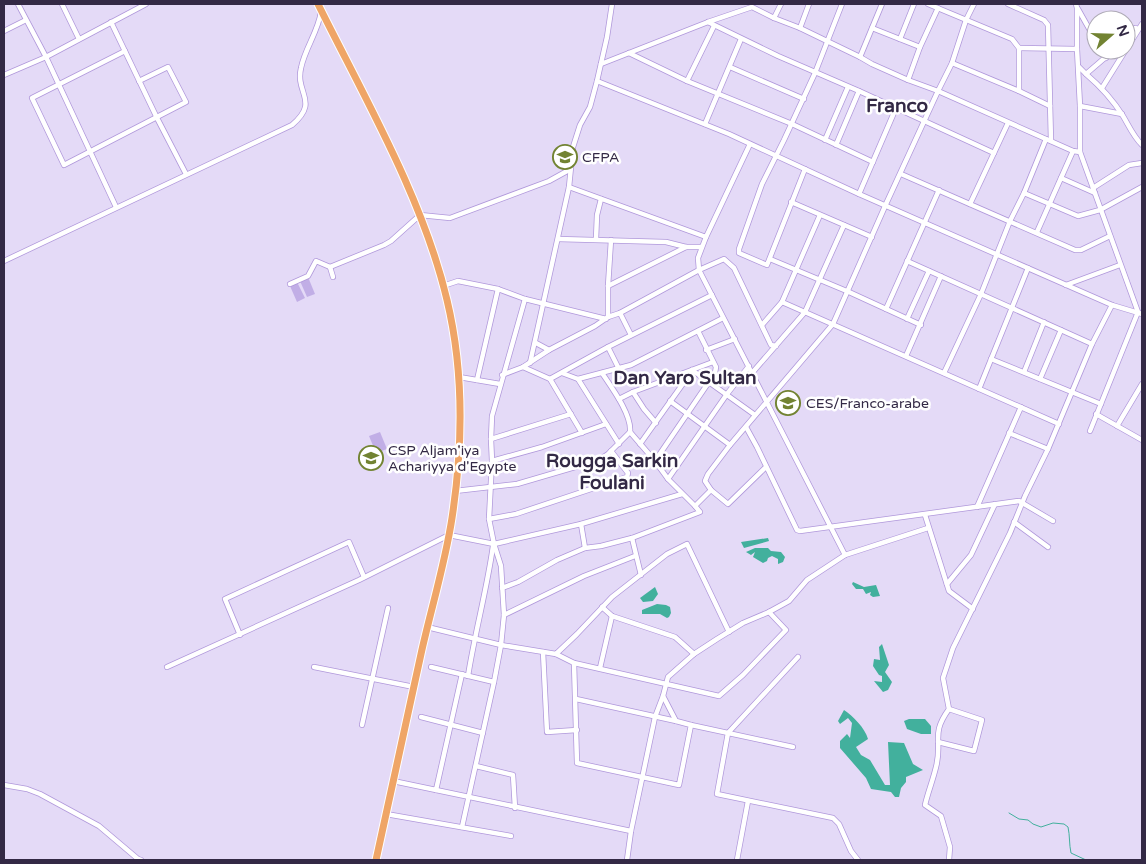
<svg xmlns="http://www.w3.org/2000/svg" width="1146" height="864" font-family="'Varela Round',sans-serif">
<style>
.green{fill:#c1aee6}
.water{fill:#42b09d}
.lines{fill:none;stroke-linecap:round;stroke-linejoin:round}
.stream{stroke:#42b09d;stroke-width:1}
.minor-casing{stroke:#b098db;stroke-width:6}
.highway-casing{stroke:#fff;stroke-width:9}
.minor{stroke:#fff;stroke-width:4.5}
.highway{stroke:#efa567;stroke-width:7}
.labels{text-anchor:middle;stroke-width:5;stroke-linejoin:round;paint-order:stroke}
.poi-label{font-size:14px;fill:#332945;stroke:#fff;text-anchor:start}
.district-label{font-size:19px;font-weight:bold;fill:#332945;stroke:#fff}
</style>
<rect width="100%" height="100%" fill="#e4daf7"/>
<g class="green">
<path d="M 308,277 L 315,294 L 307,297 L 300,281 Z"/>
<path d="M 297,282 L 305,298 L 297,302 L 290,286 Z"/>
<path d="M 380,432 L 387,449 L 376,453 L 369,436 Z"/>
</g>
<g class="water">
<path d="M 768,538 L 769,541 L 744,548 L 741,542 Z"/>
<path d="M 755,548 L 768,548 L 771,551 L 781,552 L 785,557 L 783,562 L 778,564 L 778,559 L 772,556 L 768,558 L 767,561 L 763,563 L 753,557 L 755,552 L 751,555 L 746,552 Z"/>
<path d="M 853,582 L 864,587 L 876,585 L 880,596 L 873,597 L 870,595 L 871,592 L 866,594 L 863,589 L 856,589 L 852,584 Z"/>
<path d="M 655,587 L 658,594 L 653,601 L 643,602 L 640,598 Z"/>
<path d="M 657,604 L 666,605 L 670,607 L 671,613 L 669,617 L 667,618 L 660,614 L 642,614 L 642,610 Z"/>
<path d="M 882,644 L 889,665 L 885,672 L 892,682 L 888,690 L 883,692 L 874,681 L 882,682 L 882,676 L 879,675 L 873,666 L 874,659 L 880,660 L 879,647 Z"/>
<path d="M 844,710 C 853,716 865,728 868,739 L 856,747 L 861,755 L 870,760 L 885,785 L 890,785 L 888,742 L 904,743 L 913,764 L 923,770 L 906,777 L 906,782 L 901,788 L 899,797 L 895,797 L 891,792 L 871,789 L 866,778 L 840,748 L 840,741 L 847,734 L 850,738 L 852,723 L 848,718 L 840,724 L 838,721 Z"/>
<path d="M 909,719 L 925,719 L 931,726 L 931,734 L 921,734 L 907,729 L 904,721 Z"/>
</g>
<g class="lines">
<path class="stream" d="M 1009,813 L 1019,819 L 1028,820 L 1033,824 L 1041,827 L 1053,823 L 1064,824 L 1068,827 C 1070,836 1069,844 1071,853 L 1086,860"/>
<defs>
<g id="minor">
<path d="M 18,4 L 46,57 L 116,207"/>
<path d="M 62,4 L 79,39"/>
<path d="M 612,4 L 607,37 L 597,81 L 729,134 L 859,194 L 1112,305 L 1142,314"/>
<path d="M 928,4 L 1012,39 L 1019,48 L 1019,91"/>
<path d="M 1008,4 L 1044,20 L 1048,25 L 1051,141"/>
<path d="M 1076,4 L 1077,8 L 1077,49 L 1080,106 L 1080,152 L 1138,312 L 1090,431"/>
<path d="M 1078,9 L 1096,41"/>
<path d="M 774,18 L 781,4"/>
<path d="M 111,22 L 157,118 L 186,174"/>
<path d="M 708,22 L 778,56 L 859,91 L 994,153"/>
<path d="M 800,28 L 809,4"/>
<path d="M 872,28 L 920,47"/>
<path d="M 4,31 L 26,20"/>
<path d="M 1126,37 L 1135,28 L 1138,29"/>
<path d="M 900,39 L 914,4"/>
<path d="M 1019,48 L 1077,49"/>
<path d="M 1101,50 L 1106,58"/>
<path d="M 125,51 L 32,98 L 64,165 L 186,102 L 168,67 L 139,81"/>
<path d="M 629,53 L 687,81 L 792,124 L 873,162"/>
<path d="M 860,57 L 882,4"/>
<path d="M 952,63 L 1019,91 L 1050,106"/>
<path d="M 601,64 L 708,22 L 752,7 L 774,18 L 800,28 L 860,57 L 872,64 L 908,80 L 938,91 L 1073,151 L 1080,152"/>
<path d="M 730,67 L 804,99"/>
<path d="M 1079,67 L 1086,74 L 1114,50"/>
<path d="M 1086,74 C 1100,86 1113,100 1123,116 C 1129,126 1133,136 1142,145"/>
<path d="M 4,75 L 46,57 L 146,4"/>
<path d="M 908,80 L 920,47 L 938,8"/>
<path d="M 687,81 L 714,26"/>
<path d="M 1102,88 L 1142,24"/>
<path d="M 1080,106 L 1122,114"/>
<path d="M 705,124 L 741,39"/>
<path d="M 825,140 L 848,87"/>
<path d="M 836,145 L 859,91"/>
<path d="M 805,169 L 767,265 L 739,253 L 739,249 L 762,184 L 784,140 L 815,73 L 842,4"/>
<path d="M 901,174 L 1075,250 L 1081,250 L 1110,236"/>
<path d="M 1061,178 L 1095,193"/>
<path d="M 569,187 L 706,237 L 750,144"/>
<path d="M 1093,188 L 1129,165 L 1142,163"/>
<path d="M 1024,193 L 1078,216 L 1100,210 L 1142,187"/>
<path d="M 859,194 L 896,108"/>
<path d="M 791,202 L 872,237"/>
<path d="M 970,204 L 1008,123"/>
<path d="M 1037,232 L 1073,151"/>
<path d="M 706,237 L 698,258 L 699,270 L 845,555"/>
<path d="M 558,239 L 666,242 L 686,247 L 701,247"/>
<path d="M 596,239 L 597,215 L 601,199"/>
<path d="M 770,259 L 849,292 L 921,325"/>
<path d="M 4,261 L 292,125 C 320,101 295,94 301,68 C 305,48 318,32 321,12"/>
<path d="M 907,261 L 1092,344"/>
<path d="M 330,267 L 333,277"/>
<path d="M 290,284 L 308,276 L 316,261 L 330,267 L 384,245 L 391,241 L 420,215 L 450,218 L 549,181 L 569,170"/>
<path d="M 1066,285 L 1120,265"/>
<path d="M 443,286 L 458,281 L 498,289"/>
<path d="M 608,286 L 686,247"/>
<path d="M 782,302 L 1059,424"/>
<path d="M 886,309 L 939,190"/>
<path d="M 620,313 L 631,335"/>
<path d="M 608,317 L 608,286 L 611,240"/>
<path d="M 907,319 L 929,271"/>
<path d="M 762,325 L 782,302 L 820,215"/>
<path d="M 536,343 L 549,350"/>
<path d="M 608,347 L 619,369"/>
<path d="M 706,350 L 735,339"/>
<path d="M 906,356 L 941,276"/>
<path d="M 991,359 L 1101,404"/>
<path d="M 530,363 L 569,187 L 573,147 L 580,125 L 590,107 L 597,81"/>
<path d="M 523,367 L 550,379 L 582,433"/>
<path d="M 692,370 L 755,415"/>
<path d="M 1024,372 L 1044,322"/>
<path d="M 562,373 L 578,379 L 619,444"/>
<path d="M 752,373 L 805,312 L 844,225"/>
<path d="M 944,373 L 981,294 L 1010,221 L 1024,193 L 1046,139"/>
<path d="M 502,375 L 523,367 L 549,350 L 595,326 L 608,317 L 620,313 L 699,270 L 724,259 L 734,268 L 771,345 L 776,346"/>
<path d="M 459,377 L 500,384"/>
<path d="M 550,379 L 608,347 L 712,295"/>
<path d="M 578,379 L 631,365 L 723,318"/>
<path d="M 1040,379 L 1061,330"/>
<path d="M 477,380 L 498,289 L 525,299 L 606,319"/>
<path d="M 979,389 L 1028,268"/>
<path d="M 633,392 L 644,409 L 656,423"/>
<path d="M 619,399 L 633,392 L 713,362"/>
<path d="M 670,401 L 730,445"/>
<path d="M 1096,414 L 1142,440"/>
<path d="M 1117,426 L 1142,384"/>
<path d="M 746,427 L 757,447 L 797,530 L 800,531 L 1019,501 L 1053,521"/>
<path d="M 1009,433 L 1048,449"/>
<path d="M 491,439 L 571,414"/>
<path d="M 640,444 L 692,371"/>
<path d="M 492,461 L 542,447 L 606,424"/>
<path d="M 655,461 L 715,373 L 716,367 L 698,331"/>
<path d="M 766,467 L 728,504 L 711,490 L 705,481 L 708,474 L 730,445 L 833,324 L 886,204 L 938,91 L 952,63 L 966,20 L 974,4"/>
<path d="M 668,479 L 727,394 L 749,366"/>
<path d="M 455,491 L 517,484 L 599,460 L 608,454 L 630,432 C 632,415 612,388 602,373"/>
<path d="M 695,506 L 711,490"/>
<path d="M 977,507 L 1021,407"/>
<path d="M 925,515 L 949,591 L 973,609"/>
<path d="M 489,519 L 516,514 L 627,477 L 628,473 L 611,451"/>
<path d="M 1014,522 L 1048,547"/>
<path d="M 581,524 L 585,548"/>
<path d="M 632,538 L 641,575"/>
<path d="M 947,584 L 971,555 L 995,504"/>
<path d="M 502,588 L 518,582 L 557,560 L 585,548 L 601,546 L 632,538 L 700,512 L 695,506 L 668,479 L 655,461 L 630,432"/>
<path d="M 602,607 L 612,616 L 675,637 L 694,654"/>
<path d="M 504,615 L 584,576 L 635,556"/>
<path d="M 427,627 L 501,645 L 556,654 L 577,634 L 612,597 L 667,554 L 687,544 L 729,632"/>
<path d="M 240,635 L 225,599 L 349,542 L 364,577"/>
<path d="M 543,652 L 547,732 L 577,730"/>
<path d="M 556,654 L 574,663 L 719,696 L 743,675 L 786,630 L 769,612"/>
<path d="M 798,657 L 728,733 L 717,794 L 833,818 L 839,824 L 851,851 L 858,860"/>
<path d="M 574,663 L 577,763 L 679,785 L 691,725 L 676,721 L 663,696 L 668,677 L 694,654 L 717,639 L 743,623 L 769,612 L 789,601 L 807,580 L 845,555 L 928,528"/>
<path d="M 167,667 L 359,580 L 449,535 L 494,544 L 581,524 L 682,494"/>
<path d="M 314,667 L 414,687"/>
<path d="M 431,667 L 494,682"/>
<path d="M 600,668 L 612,616"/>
<path d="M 468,676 C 475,632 487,589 493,546"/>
<path d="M 576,699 L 676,721"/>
<path d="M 421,717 L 483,733"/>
<path d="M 362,725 L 388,608"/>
<path d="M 691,725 L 793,747"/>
<path d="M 938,742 L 974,751 L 982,720 L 949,709"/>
<path d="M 476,766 L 513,775 L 515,808"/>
<path d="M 393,781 L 436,790 L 462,674"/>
<path d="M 4,785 L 27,789 L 40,794 L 99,826 L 138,859 L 141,860"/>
<path d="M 436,790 L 631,831"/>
<path d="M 386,814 L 511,836"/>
<path d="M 462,827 L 494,682 L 501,645 L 504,615 L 501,566 L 494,544 L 489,519 L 492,461 L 491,439 L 492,416 L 525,299"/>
<path d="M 627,860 L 631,831 L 655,717 L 663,696"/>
<path d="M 737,860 L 748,801"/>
<path d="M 949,860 L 950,847 L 941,816 L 925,805 C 928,792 933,780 936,767 C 943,741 930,735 949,709 L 943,678 L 953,648 L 1010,533 L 1025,496 L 1048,449 L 1092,344 L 1112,305"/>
</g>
<path id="highway" d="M 318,4 C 364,97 423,198 447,300 C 464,371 463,446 452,518 C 445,564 431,609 421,654 C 406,723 391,792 376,860"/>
</defs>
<use href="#minor" class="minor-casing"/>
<use href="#highway" class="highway-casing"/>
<use href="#minor" class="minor"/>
<use href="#highway" class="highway"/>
</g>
<defs>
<symbol id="school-ring" viewBox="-11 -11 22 22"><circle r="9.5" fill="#fff" stroke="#728332" stroke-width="1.5"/><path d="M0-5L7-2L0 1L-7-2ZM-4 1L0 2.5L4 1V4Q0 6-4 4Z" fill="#728332"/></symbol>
</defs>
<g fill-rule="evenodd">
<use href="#school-ring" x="551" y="143" width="28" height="28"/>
<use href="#school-ring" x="774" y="389" width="28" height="28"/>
<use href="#school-ring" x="357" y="444" width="28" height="28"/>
</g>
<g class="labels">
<g class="poi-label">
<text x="582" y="162">CFPA</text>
<text x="806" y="408">CES/Franco-arabe</text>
<text x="388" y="455">CSP Aljam'iya<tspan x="388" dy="16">Achariyya d'Egypte</tspan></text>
</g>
<g class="district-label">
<text x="897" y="112">Franco</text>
<text x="685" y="384">Dan Yaro Sultan</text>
<text x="612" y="467">Rougga Sarkin<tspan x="612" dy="22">Foulani</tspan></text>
</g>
</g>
<rect width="1146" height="864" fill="none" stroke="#332945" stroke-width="10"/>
<g transform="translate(1111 35) rotate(70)"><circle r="24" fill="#ffffff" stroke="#ada9b5"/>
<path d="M0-4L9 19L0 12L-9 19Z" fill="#728332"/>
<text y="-8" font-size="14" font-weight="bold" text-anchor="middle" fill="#332945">N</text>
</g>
</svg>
